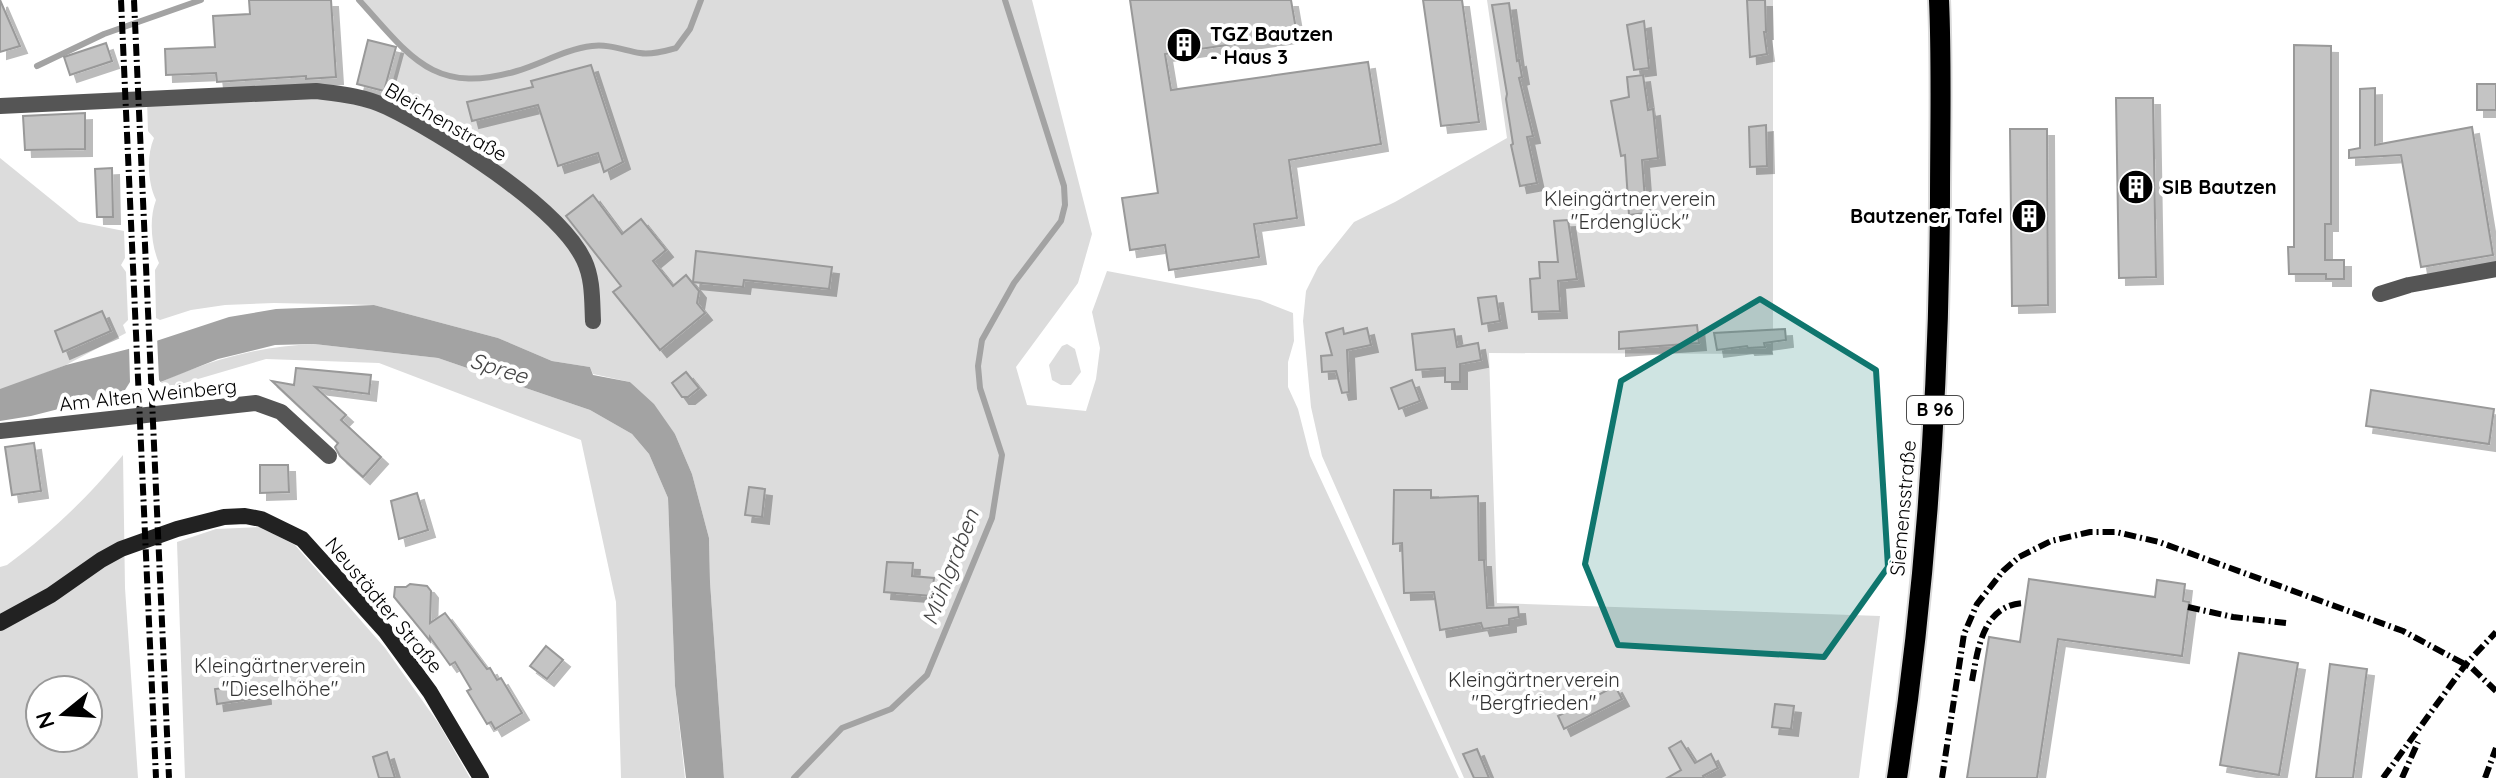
<svg xmlns="http://www.w3.org/2000/svg" width="2496" height="778" font-family="Quicksand,sans-serif">
<style>
.green{fill:#dcdcdc;fill-rule:evenodd}
.water{fill:#a3a3a3}
.pier{fill:#fff}
.lines{fill:none;stroke-linecap:round;stroke-linejoin:round}
.stream{stroke:#a3a3a3;stroke-width:6}
.building{fill:#c4c4c4;stroke:#999;stroke-width:2;filter:url(#shadow)}
.primary-casing{stroke:#dbdbdb;stroke-width:24}
.street{stroke:#555;stroke-width:16}
.secondary{stroke:#222;stroke-width:16}
.primary{stroke:#000;stroke-width:20}
.rail{stroke:#000;stroke-width:6;stroke-dasharray:12 4 2 4;stroke-linecap:butt}
.marked{fill:#0f766e;fill-opacity:0.2;stroke:#0f766e;stroke-width:6;stroke-linejoin:round}
.labels{text-anchor:middle;stroke-width:8;stroke-linejoin:round;paint-order:stroke}
.shield{fill:#fff;stroke:#4c4c4c;stroke-width:2}
.shield-label{font-size:18px;font-weight:bold;fill:#000}
.poi-label{font-size:20px;font-weight:bold;fill:#000;stroke:#fff;text-anchor:start}
.street-label{font-size:20px;fill:#000;stroke:#fff}
.park-label{font-size:20px;fill:#333;stroke:#fff}
.water-label{font-size:22px;font-style:italic;fill:#444;stroke:#fff}
</style>
<defs>
<filter id="shadow"><feDropShadow dx="7" dy="7" stdDeviation="0" flood-color="#0004"/></filter>
</defs>
<rect width="100%" height="100%" fill="#fff"/>
<g class="green">
<path d="M 359,0 L 1032,0 L 1092,234 L 1078,283 L 1016,367 L 1027,405 L 1086,411 L 1096,379 L 1100,348 L 1092,312 L 1107,271 L 1260,300 L 1293,313 L 1294,341 L 1288,362 L 1288,387 L 1298,409 L 1310,456 L 1459,778 L 724,778 L 710,582 L 709,538 L 692,474 L 675,434 L 630,382 L 593,374 L 590,367 L 552,361 L 498,338 L 374,305 L 274,303 L 225,305 L 191,310 L 160,320 L 156,318 L 155,270 L 159,263 C 151,245 149,218 156,200 C 148,184 146,156 154,138 L 148,131 L 147,100 L 316,91 L 386,106 L 402,47 Z"/>
<path d="M 1487,0 L 1773,0 L 1773,354 L 1489,353 L 1497,603 L 1880,616 L 1859,778 L 1464,778 L 1322,456 L 1311,407 L 1303,321 L 1306,291 L 1318,267 L 1354,222 L 1395,202 L 1507,138 Z"/>
<path d="M 0,158 L 79,222 L 124,231 L 125,258 L 121,265 L 126,272 L 128,320 L 123,325 L 126,333 L 66,365 L 4,389 L 0,389 Z"/>
<path d="M 314,344 L 438,358 L 590,410 L 632,434 L 649,454 L 668,498 L 675,686 L 685,778 L 621,778 L 616,602 L 581,440 L 379,363 L 266,359 L 164,389 L 161,382 C 210,360 260,346 314,344 Z"/>
<path d="M 1067,344 L 1075,349 L 1081,372 L 1071,385 L 1061,385 L 1052,380 L 1049,365 L 1062,346 Z"/>
<path d="M 123,455 L 125,588 L 138,778 L 0,778 L 0,567 L 7,565 C 54,530 85,500 123,455 ZM 40,690 L 88,690 L 88,738 L 40,738 Z"/>
<path d="M 261,527 L 295,545 L 385,648 L 439,724 L 470,778 L 185,778 L 177,542 L 216,529 Z"/>
</g>
<path class="water" d="M 374,305 L 498,338 L 552,361 L 590,367 L 593,375 L 630,382 L 654,404 L 675,434 L 692,474 L 709,538 L 710,582 L 724,778 L 686,778 L 675,686 L 668,498 L 649,454 L 632,434 L 590,410 L 438,358 L 314,344 L 275,345 L 218,359 L 153,385 L 31,416 L 0,421 L 0,389 L 66,365 L 144,345 L 229,317 L 276,309 Z"/>
<path class="pier" d="M 157,336 L 159,380 L 163,385 L 128,395 L 125,390 L 130,382 L 129,345 Z"/>
<g class="lines">
<g class="stream">
<path d="M 359,0 C 410,56 433,96 517,71 C 541,64 566,49 592,46 C 609,44 623,50 640,53 C 651,55 665,51 676,48 L 690,29 L 701,0"/>
<path d="M 37,66 L 104,34 L 201,0"/>
<path d="M 794,778 L 842,728 L 891,709 L 927,675 L 992,518 L 1002,455 L 980,388 L 978,366 L 982,340 L 1014,283 L 1061,221 L 1065,205 L 1064,186 L 1005,0"/>
</g>
</g>
<g class="building">
<path d="M 0,0 L 20,46 L 0,52 Z"/>
<path d="M 249,0 L 331,0 L 336,77 L 306,79 L 306,76 L 217,82 L 216,73 L 166,75 L 165,49 L 215,47 L 213,16 L 250,14 Z"/>
<path d="M 1130,0 L 1291,0 L 1297,35 L 1165,54 L 1171,90 L 1368,62 L 1381,144 L 1289,160 L 1297,218 L 1254,224 L 1259,257 L 1169,270 L 1165,245 L 1130,250 L 1122,198 L 1158,193 Z"/>
<path d="M 1423,0 L 1462,0 L 1479,122 L 1441,126 Z"/>
<path d="M 1747,0 L 1765,0 L 1766,32 L 1764,32 L 1767,54 L 1750,57 Z"/>
<path d="M 1509,3 L 1517,61 L 1519,60 L 1522,77 L 1519,78 L 1533,136 L 1527,137 L 1537,183 L 1520,186 L 1511,145 L 1513,144 L 1506,99 L 1507,94 L 1492,5 Z"/>
<path d="M 1644,21 L 1649,68 L 1634,70 L 1627,25 Z"/>
<path d="M 368,40 L 396,47 L 384,91 L 357,84 Z"/>
<path d="M 106,43 L 112,61 L 70,75 L 64,57 Z"/>
<path d="M 2294,45 L 2331,46 L 2331,224 L 2325,224 L 2325,260 L 2344,260 L 2344,279 L 2326,279 L 2326,274 L 2289,274 L 2288,247 L 2294,247 Z"/>
<path d="M 591,65 L 623,162 L 604,172 L 598,153 L 558,166 L 538,105 L 472,121 L 467,102 L 533,87 L 531,81 Z"/>
<path d="M 1643,75 L 1648,110 L 1653,109 L 1658,158 L 1642,160 L 1646,213 L 1629,215 L 1625,155 L 1621,156 L 1611,101 L 1629,97 L 1627,77 Z"/>
<rect x="2477" y="84" width="19" height="26"/>
<path d="M 2375,88 L 2375,145 L 2472,127 L 2493,255 L 2421,267 L 2401,155 L 2349,158 L 2349,150 L 2360,148 L 2360,89 Z"/>
<path d="M 2116,98 L 2153,98 L 2156,277 L 2119,278 Z"/>
<path d="M 85,113 L 85,149 L 25,150 L 23,116 Z"/>
<path d="M 1766,125 L 1767,166 L 1750,167 L 1749,127 Z"/>
<path d="M 2010,129 L 2047,129 L 2048,305 L 2012,306 Z"/>
<path d="M 112,168 L 113,217 L 97,217 L 95,169 Z"/>
<path d="M 593,195 L 622,234 L 641,219 L 666,250 L 653,261 L 673,286 L 686,275 L 699,291 L 697,303 L 705,313 L 660,350 L 613,292 L 621,286 L 566,216 Z"/>
<path d="M 1568,220 L 1577,279 L 1558,281 L 1560,311 L 1532,312 L 1530,279 L 1540,278 L 1539,262 L 1558,262 L 1554,221 Z"/>
<path d="M 696,251 L 832,267 L 829,289 L 744,280 L 743,287 L 693,282 Z"/>
<path d="M 1496,296 L 1500,321 L 1482,324 L 1478,298 Z"/>
<path d="M 102,311 L 111,331 L 63,352 L 55,331 Z"/>
<path d="M 1697,325 L 1699,343 L 1619,349 L 1619,332 Z"/>
<path d="M 1343,328 L 1344,334 L 1367,328 L 1371,345 L 1347,350 L 1349,392 L 1342,393 L 1336,371 L 1322,372 L 1321,356 L 1332,355 L 1326,333 Z"/>
<path d="M 1454,329 L 1457,347 L 1478,343 L 1481,360 L 1460,364 L 1460,382 L 1445,382 L 1445,368 L 1416,370 L 1412,334 Z"/>
<path d="M 1785,329 L 1786,340 L 1764,343 L 1765,347 L 1748,348 L 1747,346 L 1717,350 L 1714,333 Z"/>
<path d="M 296,368 L 371,375 L 369,394 L 315,387 L 346,415 L 341,420 L 381,457 L 363,477 L 340,456 L 335,447 L 338,443 L 272,381 L 294,385 Z"/>
<path d="M 686,372 L 699,388 L 688,397 L 682,397 L 672,383 Z"/>
<path d="M 1412,380 L 1420,401 L 1399,409 L 1391,388 Z"/>
<path d="M 2371,390 L 2494,409 L 2489,444 L 2366,426 Z"/>
<path d="M 34,443 L 41,491 L 12,495 L 5,447 Z"/>
<path d="M 260,465 L 288,465 L 289,492 L 260,493 Z"/>
<path d="M 749,487 L 765,489 L 762,517 L 745,515 Z"/>
<path d="M 1394,490 L 1431,490 L 1431,498 L 1478,496 L 1479,560 L 1484,560 L 1487,608 L 1518,607 L 1519,617 L 1509,619 L 1509,625 L 1483,629 L 1481,623 L 1440,630 L 1434,592 L 1404,593 L 1402,543 L 1393,544 Z"/>
<path d="M 417,493 L 428,530 L 399,539 L 391,501 Z"/>
<path d="M 887,562 L 913,563 L 912,576 L 934,578 L 932,596 L 884,592 Z"/>
<path d="M 2029,579 L 2155,597 L 2157,580 L 2185,584 L 2183,601 L 2189,602 L 2182,656 L 2058,639 L 2037,778 L 1967,778 L 1989,637 L 2020,642 Z"/>
<path d="M 410,584 L 427,586 L 431,591 L 430,623 L 445,613 L 487,669 L 490,668 L 497,680 L 501,678 L 522,713 L 495,729 L 491,722 L 487,724 L 467,691 L 471,689 L 455,662 L 450,665 L 430,637 L 430,641 L 394,597 L 395,587 L 406,587 Z"/>
<path d="M 546,646 L 563,660 L 547,679 L 530,666 Z"/>
<path d="M 2239,653 L 2298,663 L 2279,775 L 2220,765 Z"/>
<path d="M 2330,664 L 2367,669 L 2353,778 L 2316,778 Z"/>
<path d="M 263,683 L 264,697 L 217,704 L 215,689 Z"/>
<path d="M 1615,686 L 1622,699 L 1564,729 L 1558,716 Z"/>
<path d="M 1775,704 L 1794,706 L 1791,729 L 1772,727 Z"/>
<path d="M 1681,741 L 1695,763 L 1711,754 L 1718,768 L 1703,776 L 1704,778 L 1667,778 L 1681,770 L 1669,748 Z"/>
<path d="M 1477,749 L 1489,778 L 1474,778 L 1463,754 Z"/>
<path d="M 387,752 L 395,778 L 379,778 L 373,757 Z"/>
</g>
<g class="lines">
<defs>
<path id="primary" d="M 1897,778 C 1926,587 1939,393 1940,200 C 1940,133 1942,66 1939,0"/>
</defs>
<use href="#primary" class="primary-casing"/>
<g class="street">
<path d="M 0,106 L 316,91 C 341,94 364,96 387,107 C 441,133 558,206 584,260 C 593,279 592,300 593,321"/>
<path d="M 2380,294 L 2409,285 L 2496,269"/>
<path d="M 0,431 L 256,403 L 281,412 L 329,456"/>
</g>
<path class="secondary" d="M 0,623 L 51,595 L 101,560 L 121,549 L 177,529 L 224,517 L 245,516 L 261,519 L 302,539 L 386,632 L 430,692 L 481,778"/>
<use href="#primary" class="primary"/>
<g class="rail">
<path d="M 121,0 L 156,778"/>
<path d="M 134,0 L 169,778"/>
<path d="M 2188,607 L 2233,617 L 2286,623"/>
<path d="M 1972,681 C 1978,648 1983,604 2025,603"/>
<path d="M 1942,778 L 1964,634 L 1977,604 L 2003,571 L 2019,557 L 2051,541 L 2090,532 L 2116,532 L 2159,542 L 2403,631 L 2472,668 L 2496,691"/>
<path d="M 2383,778 L 2466,664 L 2496,632"/>
<path d="M 2402,778 L 2418,742"/>
<path d="M 2485,778 L 2496,748"/>
</g>
</g>
<path class="marked" d="M 1760,299 L 1876,370 L 1888,567 L 1824,657 L 1618,645 L 1585,564 L 1621,381 Z"/>
<defs>
<symbol id="building-disc" viewBox="-11 -11 22 22"><circle r="9.5" fill="#000" stroke="#fff"/><path d="M-4-6H4V6H1V3H-1V6H-4ZM-2.5-4.3h1.7v1.8h-1.7ZM.8-4.3h1.7v1.8H.8ZM-2.5-1h1.7V.8h-1.7ZM.8-1h1.7V.8H.8Z" fill="#fff"/></symbol>
</defs>
<g fill-rule="evenodd">
<use href="#building-disc" x="1164" y="25" width="40" height="40"/>
<use href="#building-disc" x="2116" y="167" width="40" height="40"/>
<use href="#building-disc" x="2009" y="196" width="40" height="40"/>
</g>
<g class="labels">
<rect class="shield" x="1907" y="396" width="56" height="28" rx="6"/>
<g class="shield-label">
<text x="1935" y="416">B 96</text>
</g>
<g class="poi-label">
<text x="1210" y="41">TGZ Bautzen<tspan x="1210" dy="23">- Haus 3</tspan></text>
<text x="2162" y="194">SIB Bautzen</text>
<text x="2003" y="223" text-anchor="end">Bautzener Tafel</text>
</g>
<g class="street-label">
<text transform="translate(446 122) rotate(30)" y="7">Bleichenstraße</text>
<text transform="translate(148 395) rotate(-6)" y="7">Am Alten Weinberg</text>
<text transform="translate(1903 508) rotate(-85)" y="7">Siemensstraße</text>
<text transform="translate(384 605) rotate(50)" y="7">Neustädter Straße</text>
</g>
<g class="park-label">
<text x="1630" y="206">Kleingärtnerverein<tspan x="1630" dy="23">"Erdenglück"</tspan></text>
<text x="280" y="673">Kleingärtnerverein<tspan x="280" dy="23">"Dieselhöhe"</tspan></text>
<text x="1534" y="687">Kleingärtnerverein<tspan x="1534" dy="23">"Bergfrieden"</tspan></text>
</g>
<g class="water-label">
<text transform="translate(499 368) rotate(17)" y="8">Spree</text>
<text transform="translate(950 567) rotate(-69)" y="8">Mühlgraben</text>
</g>
</g>
<g transform="translate(64 714) rotate(252)"><circle r="38" fill="#ffffff" stroke="#999999" stroke-width="2"/>
<path d="M0-6L14 30L0 20L-14 30Z" fill="#000000"/>
<text y="-12" font-size="22" font-weight="bold" text-anchor="middle" fill="#000000">N</text>
</g>
</svg>
